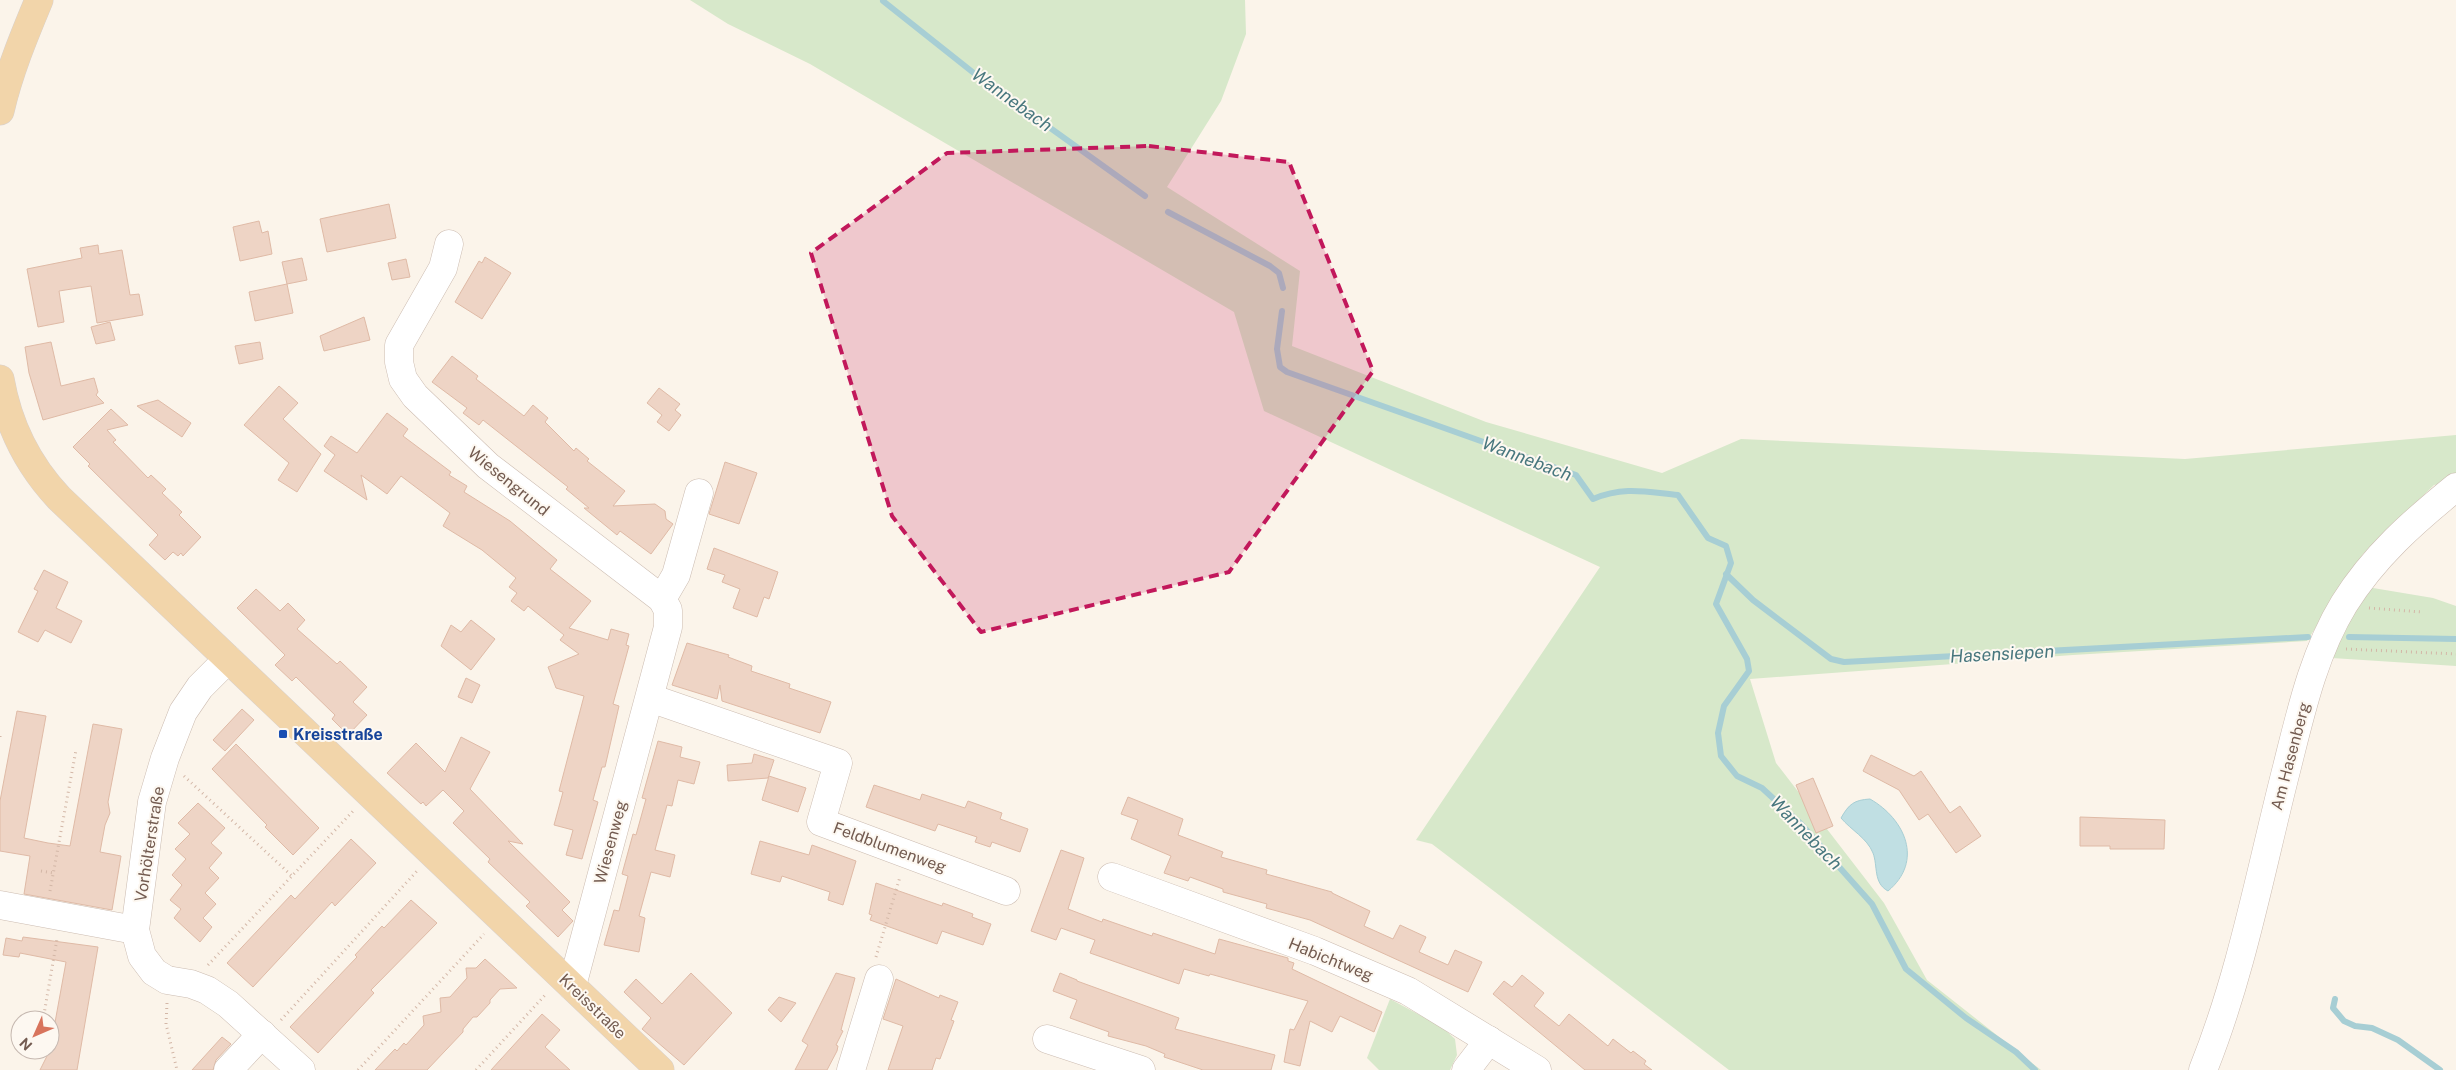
<svg xmlns="http://www.w3.org/2000/svg" width="2456" height="1070" font-family="'Public Sans',sans-serif">
<style>
.green{fill:#d7e8ca}
.water{fill:#c0dfe3;stroke:#a7ced4}
.lines{fill:none;stroke-linecap:round;stroke-linejoin:round}
.stream{stroke:#a7ced4;stroke-width:6}
.building{fill:#eed4c5;stroke:#dfbaa6}
.minor-casing{stroke:#ccbcb1;stroke-width:29}
.major-casing{stroke:#d8d1ce;stroke-width:29}
.path{stroke:#d3b7a7;stroke-width:3;stroke-dasharray:1 4;stroke-linecap:butt}
.minor{stroke:#fff;stroke-width:28}
.major{stroke:#f2d5aa;stroke-width:28}
.marked{fill:#c2185b;fill-opacity:0.2;stroke:#c2185b;stroke-width:4;stroke-dasharray:10 6;stroke-linejoin:round}
.transit-dot{fill:#1a4fb4;stroke:#fdf8f1;stroke-width:2}
.labels{text-anchor:middle;stroke-width:4;stroke-linejoin:round;paint-order:stroke}
.street-label{font-size:16px;fill:#735b50;stroke:#fdf8f1}
.transit-label{font-size:16px;font-weight:bold;fill:#164399;stroke:#fdf8f1;text-anchor:start}
.water-label{font-size:18px;font-style:italic;fill:#48777e;stroke:#fdf8f1}
</style>
<rect width="100%" height="100%" fill="#fbf4ea"/>
<g class="green">
<path d="M 690,0 L 1245,0 L 1246,34 L 1221,101 L 1167,187 L 1300,271 L 1292,346 L 1486,422 L 1662,473 L 1741,439 L 2185,459 L 2456,435 L 2456,481 L 2434,485 L 2363,554 L 2307,641 L 2073,655 L 1750,679 L 1776,763 L 1884,903 L 1927,980 L 2041,1070 L 1729,1070 L 1432,844 L 1416,840 L 1600,567 L 1264,411 L 1234,312 L 810,64 L 728,24 Z"/>
<path d="M 2367,587 L 2433,598 L 2456,606 L 2456,666 L 2332,658 Z"/>
<path d="M 1390,999 L 1442,1027 L 1455,1039 L 1457,1055 L 1450,1070 L 1379,1070 L 1367,1058 Z"/>
</g>
<path class="water" d="M 1870,799 C 1905,819 1924,861 1888,891 C 1873,883 1878,866 1873,853 C 1867,838 1851,830 1841,818 C 1849,804 1854,800 1870,799 Z"/>
<g class="lines">
<g class="stream">
<path d="M 883,1 L 975,74 L 1145,196"/>
<path d="M 1168,212 L 1270,266 L 1279,273 L 1283,288"/>
<path d="M 1282,311 L 1277,349 L 1280,367 L 1287,372 L 1576,475 L 1593,499 C 1624,486 1646,492 1678,495 L 1708,538 L 1726,546 L 1731,563 L 1716,604 L 1747,659 L 1749,671 L 1724,706 L 1718,733 L 1721,756 L 1737,776 L 1762,788 L 1801,824 L 1872,904 L 1906,969 L 1966,1018 L 2016,1052 L 2035,1070"/>
<path d="M 1726,574 L 1753,600 L 1831,659 L 1844,662 L 2308,637"/>
<path d="M 2349,637 L 2456,639"/>
<path d="M 2335,999 L 2333,1008 L 2344,1021 L 2355,1026 L 2372,1028 L 2398,1040 L 2440,1070"/>
</g>
</g>
<g class="building">
<path d="M 389,204 L 396,238 L 327,252 L 320,219 Z"/>
<path d="M 259,221 L 262,233 L 268,231 L 272,254 L 240,261 L 233,227 Z"/>
<path d="M 98,245 L 99,254 L 122,250 L 130,295 L 139,294 L 143,315 L 97,323 L 91,286 L 59,291 L 64,322 L 38,327 L 27,269 L 82,258 L 80,248 Z"/>
<path d="M 485,257 L 511,273 L 482,319 L 455,302 L 479,261 L 482,263 Z"/>
<path d="M 302,258 L 307,280 L 287,284 L 282,262 Z"/>
<path d="M 406,259 L 410,277 L 392,280 L 388,263 Z"/>
<path d="M 287,284 L 293,313 L 255,321 L 249,292 Z"/>
<path d="M 364,317 L 370,340 L 324,351 L 320,336 Z"/>
<path d="M 110,322 L 115,340 L 96,344 L 91,327 Z"/>
<path d="M 51,342 L 61,386 L 94,378 L 98,392 L 96,395 L 104,403 L 43,420 L 29,373 L 25,347 Z"/>
<path d="M 260,342 L 263,359 L 239,364 L 235,346 Z"/>
<path d="M 452,356 L 478,376 L 476,379 L 524,416 L 533,405 L 548,418 L 545,422 L 574,451 L 576,448 L 589,459 L 587,461 L 625,491 L 613,506 L 655,504 L 665,511 L 666,519 L 673,524 L 651,554 L 620,531 L 617,535 L 584,508 L 589,508 L 566,489 L 568,487 L 483,420 L 479,425 L 463,413 L 467,408 L 432,382 Z"/>
<path d="M 279,386 L 298,403 L 283,419 L 321,454 L 297,492 L 278,480 L 289,463 L 244,425 Z"/>
<path d="M 659,388 L 680,404 L 675,410 L 681,415 L 669,431 L 657,422 L 662,415 L 647,403 Z"/>
<path d="M 158,400 L 191,423 L 182,437 L 137,406 Z"/>
<path d="M 111,409 L 128,425 L 107,430 L 116,440 L 113,442 L 148,478 L 151,475 L 166,489 L 162,493 L 182,512 L 179,515 L 201,537 L 183,556 L 181,553 L 178,556 L 173,552 L 165,560 L 149,545 L 158,535 L 88,466 L 90,464 L 73,447 Z"/>
<path d="M 387,413 L 408,429 L 403,436 L 451,472 L 449,475 L 467,486 L 464,492 L 510,521 L 557,560 L 550,569 L 591,601 L 569,628 L 608,640 L 611,629 L 629,634 L 626,645 L 629,646 L 613,704 L 619,706 L 605,767 L 602,767 L 593,800 L 598,802 L 582,859 L 566,855 L 573,830 L 554,825 L 563,792 L 559,791 L 584,696 L 556,688 L 548,667 L 579,654 L 560,640 L 564,635 L 528,606 L 524,611 L 511,601 L 517,593 L 509,587 L 516,578 L 482,550 L 443,526 L 450,513 L 401,476 L 387,494 L 361,475 L 367,500 L 324,471 L 335,455 L 324,446 L 331,436 L 357,453 Z"/>
<path d="M 725,462 L 757,473 L 739,524 L 709,514 Z"/>
<path d="M 714,548 L 778,572 L 769,599 L 764,597 L 757,617 L 733,608 L 740,589 L 722,582 L 725,575 L 707,569 Z"/>
<path d="M 44,570 L 68,582 L 56,608 L 82,621 L 71,643 L 45,630 L 38,642 L 18,632 L 38,591 L 34,589 Z"/>
<path d="M 256,589 L 280,611 L 288,603 L 305,620 L 297,629 L 337,664 L 340,661 L 367,687 L 353,702 L 367,715 L 348,735 L 332,719 L 335,715 L 296,677 L 292,681 L 275,665 L 285,655 L 237,608 Z"/>
<path d="M 471,620 L 495,639 L 471,670 L 441,646 L 451,625 L 461,632 Z"/>
<path d="M 687,643 L 729,655 L 728,657 L 752,666 L 751,671 L 790,684 L 789,688 L 831,702 L 820,733 L 722,701 L 720,685 L 717,699 L 672,685 Z"/>
<path d="M 466,678 L 480,685 L 472,703 L 458,697 Z"/>
<path d="M 242,709 L 254,720 L 225,751 L 213,740 Z"/>
<path d="M 17,711 L 46,716 L 24,838 L 48,843 L 70,846 L 93,724 L 122,729 L 108,802 L 110,813 L 105,825 L 100,852 L 121,856 L 112,910 L 24,894 L 30,856 L 0,851 L 0,801 Z"/>
<path d="M 461,737 L 490,752 L 470,789 L 523,844 L 508,841 L 570,902 L 562,910 L 573,921 L 558,937 L 526,906 L 530,902 L 488,862 L 490,859 L 453,823 L 464,811 L 443,790 L 426,806 L 423,802 L 421,804 L 387,773 L 416,743 L 445,772 Z"/>
<path d="M 658,741 L 682,747 L 680,757 L 700,762 L 694,784 L 678,780 L 672,806 L 667,805 L 655,850 L 675,855 L 670,877 L 651,872 L 639,916 L 645,918 L 639,952 L 604,945 L 614,910 L 619,911 L 628,876 L 622,874 L 633,834 L 636,835 L 646,799 L 642,798 Z"/>
<path d="M 236,744 L 319,828 L 293,855 L 265,827 L 267,825 L 212,769 Z"/>
<path d="M 754,754 L 774,760 L 768,778 L 728,781 L 727,765 L 752,763 Z"/>
<path d="M 1871,755 L 1914,776 L 1921,771 L 1950,813 L 1960,806 L 1981,836 L 1956,853 L 1928,814 L 1919,820 L 1899,790 L 1863,771 Z"/>
<path d="M 769,776 L 806,788 L 798,812 L 762,800 Z"/>
<path d="M 1813,778 L 1833,826 L 1816,833 L 1796,785 Z"/>
<path d="M 874,785 L 920,800 L 922,794 L 965,808 L 968,801 L 1002,813 L 1000,819 L 1028,829 L 1020,852 L 992,842 L 990,847 L 975,842 L 977,837 L 938,824 L 935,831 L 866,807 Z"/>
<path d="M 1128,797 L 1183,819 L 1178,835 L 1223,852 L 1221,857 L 1267,870 L 1266,874 L 1332,892 L 1332,893 L 1370,911 L 1364,926 L 1393,939 L 1400,925 L 1426,937 L 1419,952 L 1448,965 L 1455,950 L 1482,962 L 1468,992 L 1310,920 L 1266,908 L 1267,904 L 1223,892 L 1223,889 L 1190,877 L 1188,881 L 1164,873 L 1171,856 L 1131,839 L 1138,820 L 1121,814 Z"/>
<path d="M 198,803 L 225,828 L 211,843 L 222,853 L 209,868 L 219,878 L 205,893 L 216,904 L 203,918 L 212,927 L 200,942 L 174,918 L 181,909 L 170,900 L 182,885 L 172,875 L 186,859 L 175,849 L 190,834 L 178,823 Z"/>
<path d="M 2080,817 L 2165,820 L 2164,849 L 2110,849 L 2110,846 L 2080,846 Z"/>
<path d="M 351,839 L 376,863 L 335,906 L 332,902 L 253,987 L 227,963 L 291,895 L 295,899 Z"/>
<path d="M 760,841 L 809,855 L 812,845 L 856,861 L 843,905 L 828,900 L 830,892 L 782,876 L 780,882 L 751,874 Z"/>
<path d="M 1061,850 L 1084,858 L 1068,909 L 1102,922 L 1103,919 L 1152,936 L 1153,933 L 1215,954 L 1219,939 L 1288,958 L 1288,961 L 1294,963 L 1292,969 L 1382,1012 L 1374,1032 L 1340,1016 L 1332,1032 L 1310,1021 L 1300,1066 L 1284,1062 L 1290,1029 L 1294,1030 L 1308,1001 L 1210,974 L 1209,976 L 1184,969 L 1179,984 L 1090,953 L 1095,940 L 1061,928 L 1056,940 L 1031,931 Z"/>
<path d="M 876,883 L 942,906 L 943,903 L 973,914 L 972,917 L 991,924 L 983,945 L 942,931 L 937,944 L 870,920 L 872,915 L 869,914 Z"/>
<path d="M 411,900 L 437,923 L 371,990 L 374,993 L 318,1053 L 290,1027 L 357,957 L 355,955 L 382,926 L 384,928 Z"/>
<path d="M 23,937 L 98,947 L 77,1070 L 40,1070 L 50,1050 L 66,962 L 20,953 L 19,957 L 3,955 L 6,938 L 22,941 Z"/>
<path d="M 485,959 L 517,988 L 500,989 L 490,1000 L 490,1003 L 477,1017 L 473,1017 L 463,1029 L 463,1032 L 427,1070 L 375,1070 L 395,1049 L 397,1051 L 404,1043 L 406,1045 L 424,1025 L 423,1016 L 441,1012 L 440,998 L 450,997 L 467,978 L 466,968 L 476,968 Z"/>
<path d="M 691,973 L 732,1013 L 684,1065 L 642,1029 L 651,1018 L 624,992 L 636,979 L 662,1004 Z"/>
<path d="M 836,973 L 855,978 L 841,1030 L 843,1031 L 836,1045 L 838,1046 L 837,1051 L 827,1070 L 795,1070 L 808,1045 L 802,1041 Z"/>
<path d="M 1060,973 L 1077,980 L 1077,981 L 1179,1018 L 1175,1029 L 1275,1055 L 1271,1070 L 1203,1070 L 1164,1057 L 1165,1054 L 1146,1046 L 1108,1036 L 1109,1032 L 1070,1018 L 1077,1000 L 1053,991 Z"/>
<path d="M 1522,975 L 1544,993 L 1534,1006 L 1559,1026 L 1569,1014 L 1608,1046 L 1613,1039 L 1631,1053 L 1633,1051 L 1646,1061 L 1644,1064 L 1652,1070 L 1585,1070 L 1493,994 L 1504,981 L 1512,987 Z"/>
<path d="M 896,979 L 939,998 L 940,995 L 958,1002 L 951,1020 L 954,1021 L 940,1059 L 936,1058 L 932,1070 L 888,1070 L 903,1026 L 883,1019 Z"/>
<path d="M 779,997 L 796,1003 L 781,1022 L 768,1010 Z"/>
<path d="M 542,1014 L 560,1030 L 545,1047 L 570,1070 L 491,1070 Z"/>
<path d="M 222,1037 L 231,1044 L 216,1060 L 213,1070 L 192,1070 Z"/>
</g>
<g class="lines">
<defs>
<g id="minor">
<path d="M 449,244 L 443,268 L 399,345 L 399,362 L 403,379 L 415,396 L 488,466 L 662,599 L 668,610 L 668,627 L 572,986"/>
<path d="M 662,599 L 676,575 L 699,493"/>
<path d="M 228,659 L 200,687 L 183,712 L 165,758 L 152,802 L 135,930 L 142,956 L 154,972 L 167,980 L 191,984 L 207,990 L 228,1004 L 301,1070"/>
<path d="M 650,698 L 838,763 L 821,822 L 1006,891"/>
<path d="M 1112,877 L 1315,951 L 1408,991 L 1537,1070"/>
<path d="M 0,905 L 135,930"/>
<path d="M 1047,1039 L 1141,1070"/>
<path d="M 228,1070 L 262,1034"/>
<path d="M 851,1070 L 879,979"/>
<path d="M 1466,1070 L 1489,1040"/>
<path d="M 2203,1070 C 2242,973 2261,868 2287,767 C 2301,711 2314,653 2344,604 C 2374,556 2413,522 2456,487"/>
</g>
<g id="major">
<path d="M 0,111 C 9,72 24,36 39,0"/>
<path d="M 0,379 C 8,425 27,464 59,498 L 660,1070"/>
</g>
</defs>
<use href="#minor" class="minor-casing"/>
<use href="#major" class="major-casing"/>
<g class="path">
<path d="M 2369,608 L 2422,612"/>
<path d="M 2346,649 L 2456,654"/>
<path d="M 0,737 L 0,735"/>
<path d="M 184,776 L 292,876"/>
<path d="M 41,871 L 54,873"/>
<path d="M 50,891 L 76,750"/>
<path d="M 876,957 L 900,877"/>
<path d="M 208,965 L 355,809"/>
<path d="M 167,1003 L 166,1024 L 177,1070"/>
<path d="M 43,1020 L 57,939"/>
<path d="M 281,1020 L 417,871"/>
<path d="M 358,1070 L 484,934"/>
<path d="M 476,1070 L 547,993"/>
</g>
<use href="#minor" class="minor"/>
<use href="#major" class="major"/>
</g>
<path class="marked" d="M 1149,146 L 1289,162 L 1373,371 L 1229,572 L 981,632 L 892,516 L 811,253 L 947,153 Z"/>
<rect class="transit-dot" x="278" y="729" width="10" height="10" rx="2.5"/>
<g class="labels">
<g class="street-label">
<text transform="translate(509 481) rotate(39)" y="6">Wiesengrund</text>
<text transform="translate(2290 756) rotate(-75)" y="6">Am Hasenberg</text>
<text transform="translate(610 842) rotate(-75)" y="6">Wiesenweg</text>
<text transform="translate(149 844) rotate(-81)" y="6">Vorhölterstraße</text>
<text transform="translate(890 847) rotate(20)" y="6">Feldblumenweg</text>
<text transform="translate(1331 959) rotate(22)" y="6">Habichtweg</text>
<text transform="translate(593 1006) rotate(44)" y="6">Kreisstraße</text>
</g>
<g class="transit-label">
<text x="293" y="740">Kreisstraße</text>
</g>
<g class="water-label">
<text transform="translate(1012 100) rotate(36)" y="6">Wannebach</text>
<text transform="translate(1527 459) rotate(21)" y="6">Wannebach</text>
<text transform="translate(2002 654) rotate(-3)" y="6">Hasensiepen</text>
<text transform="translate(1806 833) rotate(46)" y="6">Wannebach</text>
</g>
</g>
<g transform="translate(35 1035) rotate(225)"><circle r="24" fill="#fdf8f1" stroke="#c6b9b1"/>
<path d="M0-4L9 19L0 12L-9 19Z" fill="#d8745c"/>
<text y="-8" font-size="14" font-weight="bold" text-anchor="middle" fill="#735b50">N</text>
</g>
</svg>
